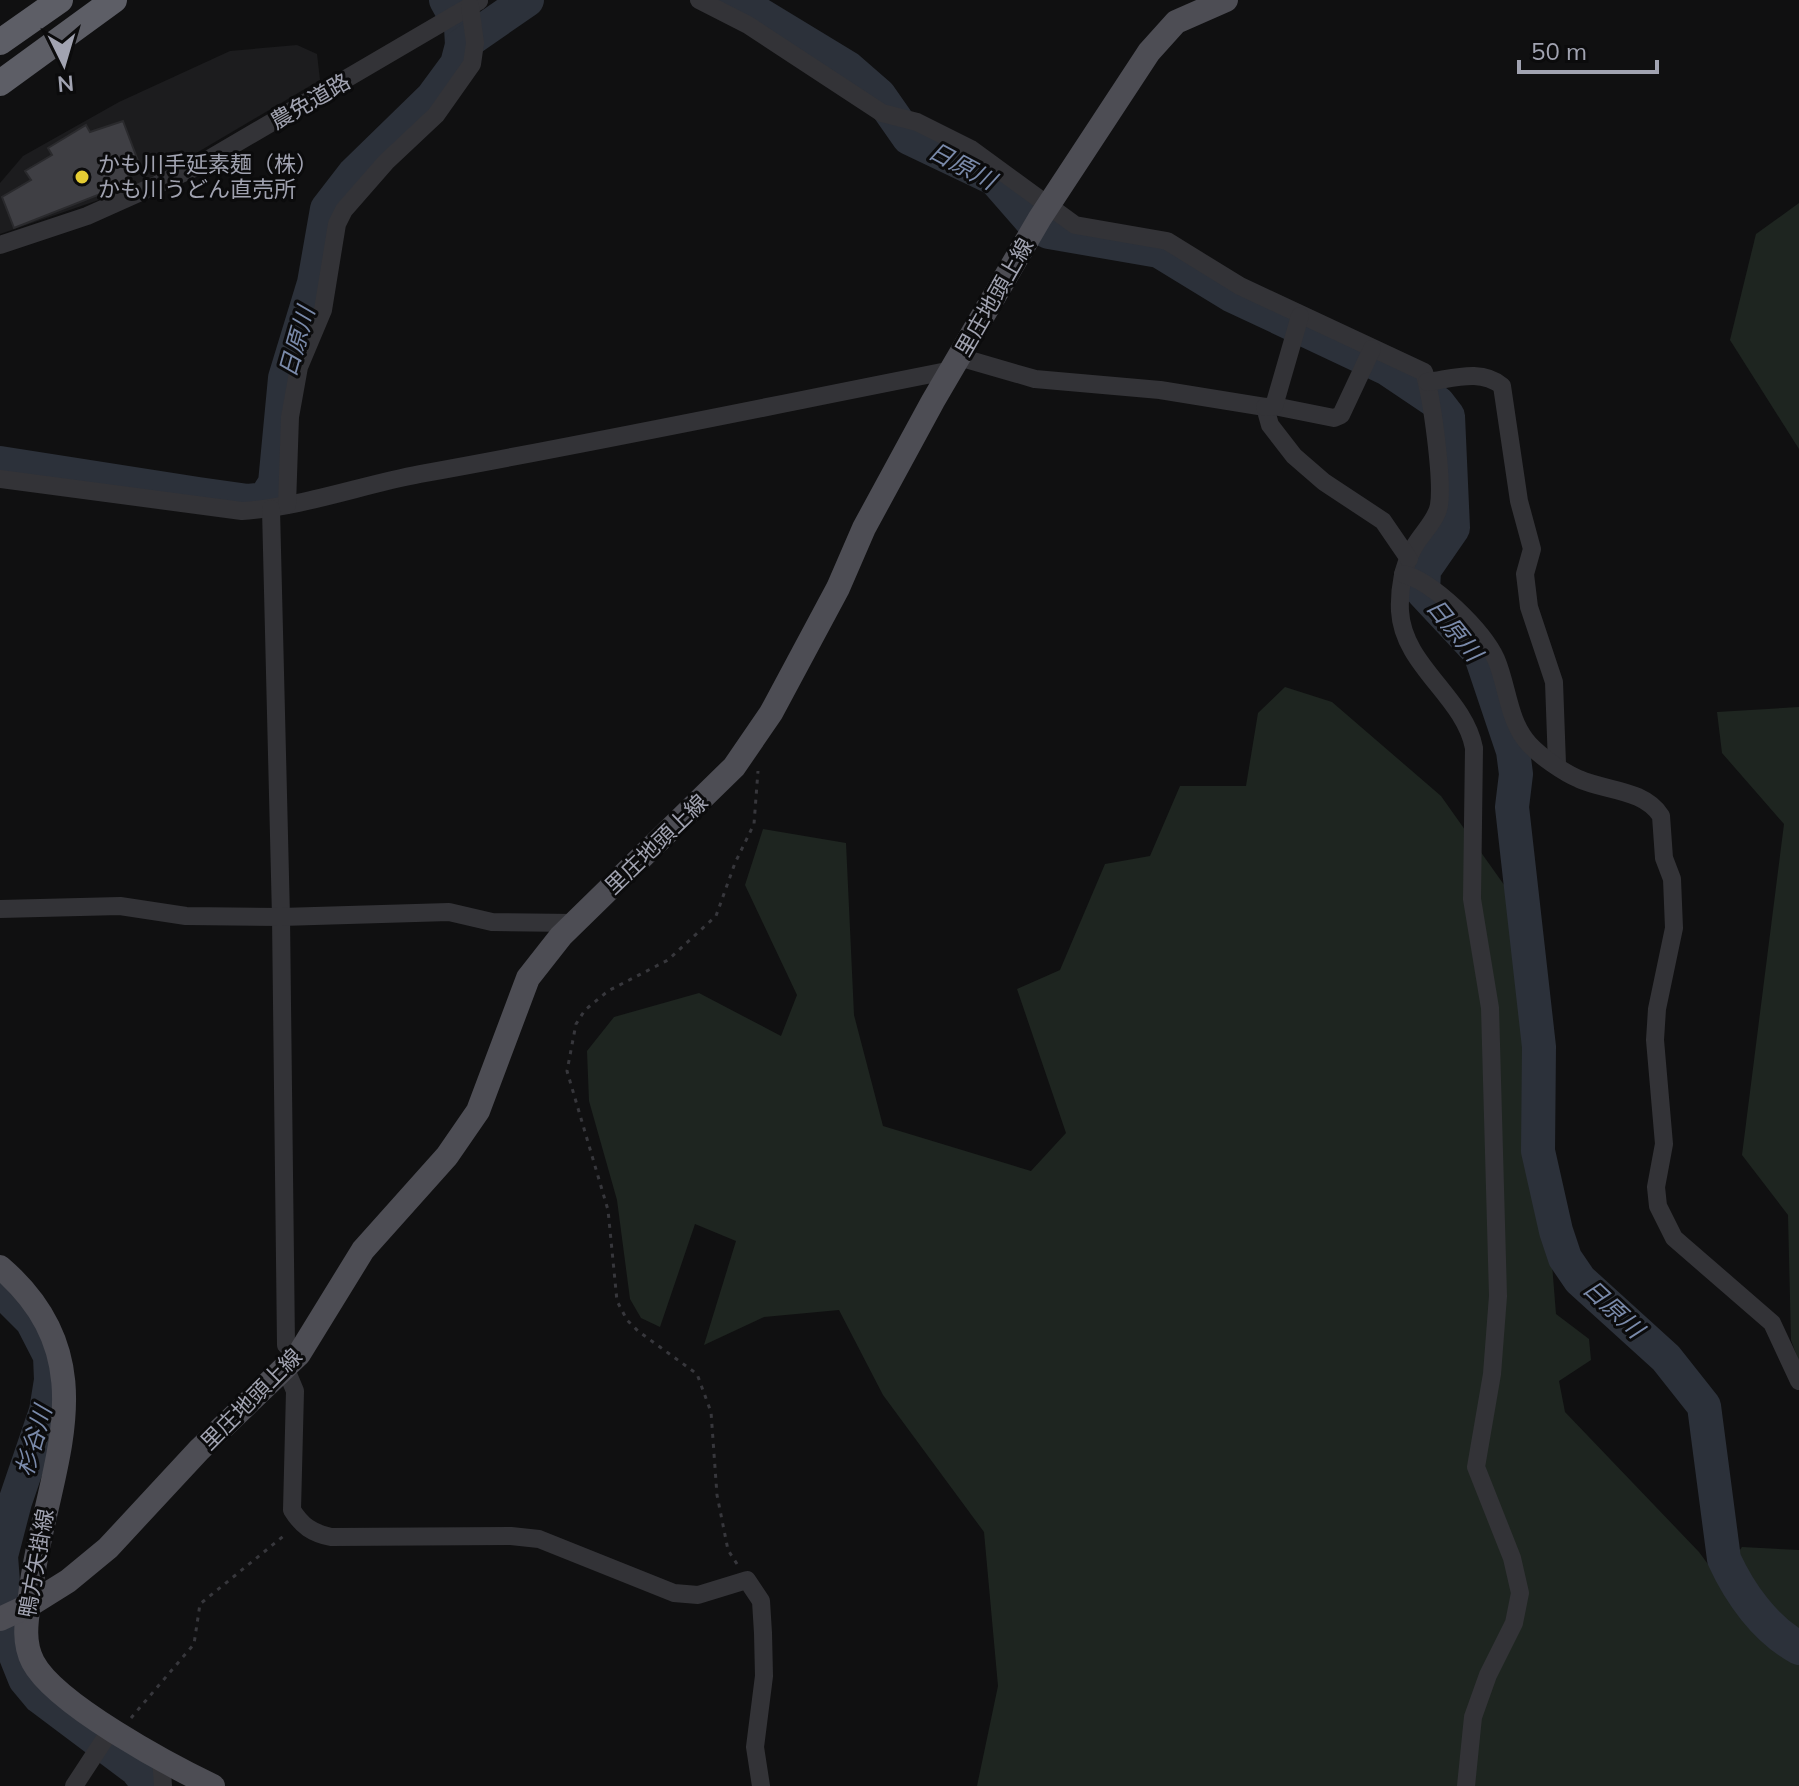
<svg xmlns="http://www.w3.org/2000/svg" width="1799" height="1786" font-family="Mulish,'Noto Sans JP',sans-serif">
<style>
.built{fill:#1c1c1e}
.green{fill:#1e2520}
.lines{fill:none;stroke-linecap:round;stroke-linejoin:round}
.river{stroke:#2c313a;stroke-width:34}
.building{fill:#3f3f44;stroke:#2a2a2d;stroke-width:2}
.path{stroke:#37373c;stroke-width:3;stroke-dasharray:4 6;stroke-linecap:butt}
.minor{stroke:#333337;stroke-width:18}
.major{stroke:#4d4d54;stroke-width:24}
.highway{stroke:#5d5e66;stroke-width:26}
.poi-dot{fill:#e5cc33;stroke:#0b0b0c;stroke-width:3}
.labels{text-anchor:middle;stroke-width:6;stroke-linejoin:round;paint-order:stroke}
.street-label{font-size:22px;fill:#a1a3b1;stroke:#0b0b0c}
.poi-label{font-size:22px;fill:#a1a3b1;stroke:#0b0b0c;text-anchor:start}
.water-label{font-size:24px;font-style:italic;fill:#7a8aaa;stroke:#0b0b0c}
</style>
<rect width="100%" height="100%" fill="#101011"/>
<path class="built" d="M 297,45 L 317,54 L 320,80 L 176,165 L 119,193 L 0,234 L 0,183 L 23,156 L 119,102 L 230,51 Z"/>
<g class="green">
<path d="M 1799,203 L 1799,449 L 1730,340 L 1756,234 Z"/>
<path d="M 1285,687 L 1332,702 L 1441,796 L 1507,889 L 1525,1047 L 1527,1171 L 1552,1264 L 1556,1314 L 1589,1339 L 1591,1360 L 1559,1381 L 1565,1412 L 1699,1552 L 1752,1624 L 1799,1656 L 1799,1786 L 977,1786 L 998,1686 L 984,1532 L 883,1395 L 839,1310 L 764,1317 L 704,1345 L 736,1241 L 695,1224 L 660,1327 L 641,1318 L 630,1299 L 617,1200 L 589,1101 L 587,1051 L 614,1017 L 699,993 L 781,1036 L 797,995 L 745,885 L 763,829 L 846,843 L 854,1015 L 883,1126 L 1031,1171 L 1066,1133 L 1017,989 L 1060,970 L 1105,864 L 1150,856 L 1180,786 L 1246,786 L 1258,713 Z"/>
<path d="M 1799,707 L 1799,1362 L 1791,1340 L 1788,1215 L 1742,1155 L 1784,824 L 1722,753 L 1717,712 Z"/>
<path d="M 1742,1547 L 1799,1550 L 1799,1641 L 1759,1600 L 1734,1558 Z"/>
</g>
<g class="lines">
<g class="river">
<path d="M 446,0 L 461,27 L 462,45"/>
<path d="M 736,0 L 848,68 L 879,95 L 909,138 L 995,179 L 1036,226 L 1049,232 L 1159,251 L 1231,295 L 1386,368 L 1438,403 L 1448,416 L 1453,528 L 1424,570 L 1423,592 L 1480,653 L 1513,751 L 1516,774 L 1512,807 L 1539,1047 L 1538,1151 L 1556,1231 L 1565,1258 L 1580,1280 L 1666,1358 L 1704,1406 L 1724,1559 C 1740,1594 1765,1629 1799,1648"/>
<path d="M 0,463 L 198,494 L 248,501 L 265,499 L 275,483 L 285,378 L 314,283 L 327,209 L 354,174 L 432,98 L 457,64 L 462,45 L 527,0"/>
<path d="M 0,1289 L 32,1321 L 50,1356 L 51,1380 L 46,1411 L 15,1502 L 1,1556 L 7,1634 L 25,1679 L 40,1697 L 136,1769 L 150,1786"/>
</g>
</g>
<path class="building" d="M 123,121 L 140,166 L 127,172 L 131,182 L 14,228 L 2,197 L 31,180 L 25,171 L 52,155 L 48,148 L 86,125 L 90,132 Z"/>
<g class="lines">
<g class="path">
<path d="M 737,1564 L 728,1550 L 717,1495 L 711,1412 L 697,1374 L 638,1331 L 627,1320 L 617,1301 L 608,1210 L 567,1071 L 576,1024 L 585,1010 L 608,991 L 668,960 L 716,916 L 735,863 L 754,824 L 758,771"/>
<path d="M 131,1718 L 194,1644 L 200,1604 L 286,1534"/>
</g>
<g class="minor">
<path d="M 699,0 L 748,25 L 882,113 L 917,122 L 971,149 L 1075,225 L 1167,241 L 1240,286 L 1424,372 C 1432,397 1443,480 1439,505 C 1437,520 1421,534 1414,547 C 1403,565 1399,590 1400,611 C 1403,666 1464,696 1474,748 L 1472,899 L 1490,1008 L 1498,1296 L 1492,1374 L 1476,1467 L 1512,1558 L 1520,1593 L 1514,1623 L 1488,1675 L 1473,1717 L 1466,1786"/>
<path d="M 0,245 L 87,216 L 192,169 L 479,1"/>
<path d="M 959,357 L 1035,379 L 1160,390 L 1265,407 L 1270,425 L 1294,456 L 1324,482 L 1383,521 L 1409,559"/>
<path d="M 1427,382 C 1452,379 1481,368 1502,386 L 1519,501 L 1532,549 L 1525,574 L 1529,607 L 1554,682 L 1557,764"/>
<path d="M 1274,406 L 1334,418 L 1341,415 L 1372,349"/>
<path d="M 1265,407 L 1274,406 L 1300,316"/>
<path d="M 0,479 L 242,511 C 303,507 361,485 420,474 C 598,442 775,405 952,370"/>
<path d="M 287,505 L 290,417 L 299,367 L 323,310 L 337,224 L 344,210 L 386,162 L 436,115 L 472,64 L 475,43 L 470,6"/>
<path d="M 271,509 L 281,917 L 286,1345 L 299,1354"/>
<path d="M 1403,574 C 1433,581 1483,631 1496,659 C 1508,687 1508,721 1529,744 C 1540,756 1564,773 1579,779 C 1605,791 1644,789 1661,816 L 1664,858 L 1672,879 L 1674,928 L 1657,1009 L 1655,1040 L 1664,1144 L 1656,1187 L 1658,1206 L 1674,1238 L 1772,1323 L 1799,1381"/>
<path d="M 0,909 L 120,906 L 186,916 L 281,917 L 449,912 L 492,922 L 574,923"/>
<path d="M 285,1367 L 295,1391 L 292,1510 C 302,1526 312,1533 331,1537 L 511,1536 L 539,1539 L 674,1593 L 698,1595 L 747,1580 L 761,1601 L 763,1633 L 764,1676 L 755,1747 L 761,1786"/>
<path d="M 161,1758 L 163,1786"/>
<path d="M 74,1786 L 112,1728"/>
</g>
<g class="major">
<path d="M 0,1267 C 114,1365 44,1472 30,1596 C 27,1618 22,1641 33,1662 C 55,1704 169,1765 213,1786"/>
<path d="M 0,1619 L 28,1606 L 68,1581 L 108,1548 L 199,1450 L 299,1354 L 363,1250 L 447,1156 L 478,1111 L 528,978 L 561,936 L 734,767 L 771,713 L 838,588 L 864,528 L 933,401 L 1040,218 L 1149,52 L 1176,22 L 1226,0"/>
</g>
<g class="highway">
<path d="M 0,42 L 60,0"/>
<path d="M 0,83 L 114,0"/>
</g>
</g>
<circle class="poi-dot" cx="82" cy="177" r="8"/>
<g class="labels">
<g class="street-label">
<text transform="translate(310 101) rotate(-30)" y="8">農免道路</text>
<text transform="translate(994 297) rotate(-60)" y="8">里庄地頭上線</text>
<text transform="translate(656 844) rotate(-44)" y="8">里庄地頭上線</text>
<text transform="translate(251 1399) rotate(-45)" y="8">里庄地頭上線</text>
<text transform="translate(36 1563) rotate(-80)" y="8">鴨方矢掛線</text>
</g>
<g class="poi-label">
<text x="98" y="172">かも川手延素麺（株）<tspan x="98" dy="25">かも川うどん直売所</tspan></text>
</g>
<g class="water-label">
<text transform="translate(962 166) rotate(28)" y="8">日原川</text>
<text transform="translate(297 342) rotate(-74)" y="8">日原川</text>
<text transform="translate(1454 630) rotate(51)" y="8">日原川</text>
<text transform="translate(1613 1309) rotate(43)" y="8">日原川</text>
<text transform="translate(34 1441) rotate(-74)" y="8">杉谷川</text>
</g>
</g>
<g transform="translate(64 64) rotate(175)" stroke="#0b0b0c" stroke-width="6" paint-order="stroke">
<path d="M0-6L14 30L0 20L-14 30Z" fill="#a1a3b1"/>
<text y="-12" font-size="22" font-weight="bold" text-anchor="middle" fill="#a1a3b1">N</text>
</g>
<path d="M1519 60v12h138v-12" fill="none" stroke="#a1a3b1" stroke-width="4"/>
<text x="1531" y="60" font-size="24" fill="#a1a3b1" stroke="#0b0b0c" stroke-width="6" paint-order="stroke">50 m</text>
</svg>
